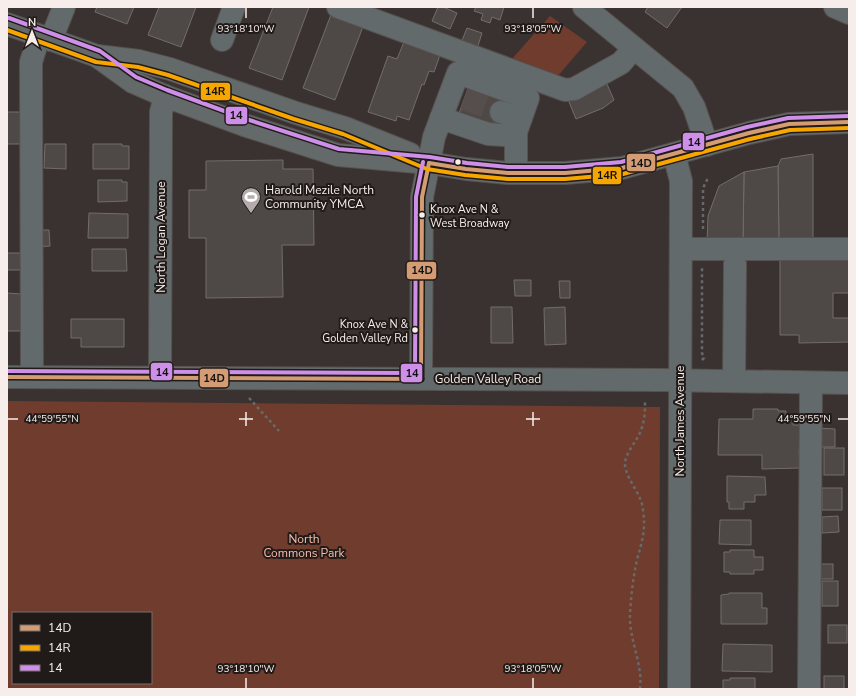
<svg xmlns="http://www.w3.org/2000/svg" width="856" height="696" font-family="'Nunito Sans',sans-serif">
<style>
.green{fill:#703c2d;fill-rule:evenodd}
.building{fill:#4e4846;stroke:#726c6a}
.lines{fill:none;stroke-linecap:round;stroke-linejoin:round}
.minor-tunnel{stroke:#564e4c;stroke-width:22;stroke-dasharray:22 11;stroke-linecap:butt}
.minor-casing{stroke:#57514f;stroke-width:24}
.major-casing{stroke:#57514f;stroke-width:24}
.path{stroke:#686a6a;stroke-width:2.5;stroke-dasharray:3 3;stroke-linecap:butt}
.minor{stroke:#636a6b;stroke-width:22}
.major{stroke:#646a6a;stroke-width:22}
.bus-1-casing{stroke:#201a18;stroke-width:7}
.bus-2-casing{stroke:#201a18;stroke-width:7}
.bus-3-casing{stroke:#201a18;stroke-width:7}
.bus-1{stroke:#d39c74;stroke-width:4}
.bus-2{stroke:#f7a600;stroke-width:4}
.bus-3{stroke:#ce8fe9;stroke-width:4}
.ticks{fill:none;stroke:#f7eeeb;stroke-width:1.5}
.bus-dot{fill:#f7eeeb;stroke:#201a18;stroke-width:1.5}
.labels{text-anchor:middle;stroke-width:4;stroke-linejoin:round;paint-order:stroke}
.bus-label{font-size:11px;fill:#f7eeeb;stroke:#201a18;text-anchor:start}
.poi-label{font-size:12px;fill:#f7eeeb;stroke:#201a18;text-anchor:start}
.street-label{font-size:12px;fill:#f7eeeb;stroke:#201a18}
.park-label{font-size:12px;fill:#f8bbaa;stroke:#201a18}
.ticks-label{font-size:10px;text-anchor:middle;fill:#f7eeeb;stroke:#201a18;stroke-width:4;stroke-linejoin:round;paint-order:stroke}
.line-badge{stroke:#201a18;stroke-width:1.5}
.pale-badge-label{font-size:11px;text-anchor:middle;font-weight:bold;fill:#111}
</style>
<rect width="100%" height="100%" fill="#393230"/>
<g class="green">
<path d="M 550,16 L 587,42 L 556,78 L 511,60 Z"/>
<path d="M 7,401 L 660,407 L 659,689 L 7,689 ZM 13,613 L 151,613 L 151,683 L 13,683 Z"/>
</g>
<g class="building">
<path d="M 97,7 L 134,7 L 127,24 L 95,12 Z"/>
<path d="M 159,7 L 196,7 L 181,47 L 148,35 Z"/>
<path d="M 273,7 L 309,7 L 282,80 L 249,68 Z"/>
<path d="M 438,7 L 443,7 L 457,13 L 450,29 L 432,21 Z"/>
<path d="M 476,7 L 504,7 L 500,20 L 492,17 L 490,23 L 481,20 L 483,14 L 474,11 Z"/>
<path d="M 648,7 L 682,7 L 667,28 L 645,12 Z"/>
<path d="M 332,12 L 364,24 L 335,100 L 303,88 Z"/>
<path d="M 467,28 L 482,33 L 477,49 L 461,43 Z"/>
<path d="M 404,42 L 440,55 L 434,72 L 429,71 L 424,85 L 422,84 L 409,120 L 397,116 L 396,121 L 368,112 L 388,56 L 397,59 Z"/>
<path d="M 471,80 L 507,93 L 493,132 L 457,119 Z"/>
<path d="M 606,82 L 614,100 L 603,108 L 576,119 L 567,97 Z"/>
<rect x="7" y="112" width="20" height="32"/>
<path d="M 45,144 L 66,144 L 66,169 L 44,168 Z"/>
<path d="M 93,144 L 122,144 L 122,146 L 129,146 L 129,169 L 93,169 Z"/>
<path d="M 813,154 L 813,244 L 779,244 L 778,166 L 781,159 Z"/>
<path d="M 283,160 L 283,169 L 313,169 L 314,245 L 282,245 L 283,297 L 206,298 L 206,238 L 189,238 L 189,190 L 206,190 L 206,161 Z"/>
<path d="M 778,166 L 779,244 L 743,244 L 744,172 Z"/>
<path d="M 744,172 L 743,244 L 707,244 L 708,216 L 719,186 Z"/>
<path d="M 98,180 L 122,180 L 122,182 L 127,182 L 127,201 L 98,202 Z"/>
<path d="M 89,213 L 128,214 L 128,238 L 88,238 Z"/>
<path d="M 36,230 L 49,230 L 50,246 L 36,247 Z"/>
<path d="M 92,249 L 126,249 L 127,271 L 92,271 Z"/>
<rect x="7" y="253" width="15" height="17"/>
<path d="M 780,260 L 849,260 L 849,293 L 833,293 L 833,318 L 849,318 L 849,342 L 799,343 L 799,335 L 780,335 Z"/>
<path d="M 514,280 L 531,280 L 531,296 L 515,296 Z"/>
<path d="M 559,281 L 570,281 L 570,298 L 560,298 Z"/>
<path d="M 7,293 L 21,294 L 21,331 L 7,331 Z"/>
<path d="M 491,307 L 512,307 L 513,343 L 491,343 Z"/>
<path d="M 565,307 L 566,344 L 545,345 L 544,308 Z"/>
<path d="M 71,319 L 124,319 L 124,347 L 81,347 L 81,338 L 71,338 Z"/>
<path d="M 753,409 L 778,409 L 778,411 L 786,411 L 786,418 L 793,418 L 793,425 L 805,425 L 805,449 L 799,449 L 800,468 L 762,469 L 762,455 L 718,455 L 719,419 L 753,419 Z"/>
<path d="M 816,428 L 835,429 L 835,447 L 816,447 Z"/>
<rect x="824" y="448" width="20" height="27"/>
<path d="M 727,476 L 765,477 L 766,495 L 755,495 L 755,502 L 744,502 L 744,509 L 729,509 L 729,502 L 727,502 Z"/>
<rect x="822" y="488" width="20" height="22"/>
<path d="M 838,516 L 839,532 L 822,533 L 822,517 Z"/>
<path d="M 720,520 L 751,520 L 751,545 L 719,544 Z"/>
<path d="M 730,550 L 754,550 L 754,557 L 763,557 L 763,570 L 754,570 L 754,574 L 730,574 L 730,572 L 724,572 L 724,552 L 730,552 Z"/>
<rect x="816" y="564" width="17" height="15"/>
<rect x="822" y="581" width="16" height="25"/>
<path d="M 729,593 L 762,593 L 762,608 L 767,608 L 767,624 L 721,624 L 721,595 L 729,594 Z"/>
<rect x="828" y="625" width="19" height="18"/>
<path d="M 723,644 L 772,645 L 772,672 L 722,671 Z"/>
<rect x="824" y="676" width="20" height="13"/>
<path d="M 730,678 L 755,678 L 755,689 L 723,689 L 723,680 L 730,680 Z"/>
</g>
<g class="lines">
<path class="minor-tunnel" d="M 464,99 L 501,112"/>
<defs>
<g id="minor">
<path d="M 338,7 L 565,90 L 574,89 L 621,63 L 634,48"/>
<path d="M 584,7 L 683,88 L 694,107 L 707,145"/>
<path d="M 835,7 L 849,13"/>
<path d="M 51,40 L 64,7"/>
<path d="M 222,40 L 234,7"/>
<path d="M 501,112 L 521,118"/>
<path d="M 441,118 L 488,134 L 516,136"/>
<path d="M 674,154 L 681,181 L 679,689"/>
<path d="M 681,249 L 849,249"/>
<path d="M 7,377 L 661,380 L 849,383"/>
<path d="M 32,377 L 31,62 L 39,36"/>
<path d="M 160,377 L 161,112 L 165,96"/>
<path d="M 421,379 L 422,197 L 434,137 L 458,73 L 528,98 L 516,132 L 516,173"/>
<path d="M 734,381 L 735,264"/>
<path d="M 809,689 L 811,383"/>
</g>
<g id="major">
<path d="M 7,24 L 97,56 L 139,61 L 170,69 L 296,113 L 345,128 L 410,154"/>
<path d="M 97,56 L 133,82 L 165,96 L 244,125 L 338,155 L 429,163 L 466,169 L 508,173 L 565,173 L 622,168 L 749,133 L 789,124 L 849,122"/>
</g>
</defs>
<use href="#minor" class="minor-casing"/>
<use href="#major" class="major-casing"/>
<g class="path">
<path d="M 703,229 L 703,188 L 708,178"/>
<path d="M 702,360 L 704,358 L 702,353 L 702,268"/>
<path d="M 249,398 L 279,431"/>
<path d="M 640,689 C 640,684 641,679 640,674 C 638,654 629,635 630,614 C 631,596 633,578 637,560 C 642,541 646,530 643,510 C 642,494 627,481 625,465 C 624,454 638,440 641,430 C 645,420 645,410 645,400"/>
</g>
<use href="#minor" class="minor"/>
<use href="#major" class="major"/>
<defs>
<g id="bus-1">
<path d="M 429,163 L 466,169 L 508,173 L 565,173 L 622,168 L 749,133 L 789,124 L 849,122"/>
<path d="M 7,377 L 421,379"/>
<path d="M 421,379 L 422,197 L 429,163"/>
</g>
<path id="bus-2" d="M 7,30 L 96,62 L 138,67 L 168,75 L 294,119 L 343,134 L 427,169 L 465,175 L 508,179 L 565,179 L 623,174 L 750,139 L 790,130 L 849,128"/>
<g id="bus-3">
<path d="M 9,18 L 100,51 L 136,77 L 167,90 L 246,119 L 339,149 L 430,157 L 467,163 L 508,167 L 565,167 L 621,162 L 747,127 L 788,118 L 849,116"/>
<path d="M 7,371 L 415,373 L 416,197 L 423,162"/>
</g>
</defs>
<use href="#bus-1" class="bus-1-casing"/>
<use href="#bus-2" class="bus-2-casing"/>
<use href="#bus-3" class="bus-3-casing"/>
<use href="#bus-1" class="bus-1"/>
<use href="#bus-2" class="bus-2"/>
<use href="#bus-3" class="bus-3"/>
</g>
<path class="ticks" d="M 246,8 L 246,18M 533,8 L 533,18M 246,412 L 246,426M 533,412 L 533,426M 8,419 L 18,419M 239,419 L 253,419M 526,419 L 540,419M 838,419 L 848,419M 246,678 L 246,688M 533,678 L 533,688"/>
<defs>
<symbol id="stadium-pin" viewBox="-11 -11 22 30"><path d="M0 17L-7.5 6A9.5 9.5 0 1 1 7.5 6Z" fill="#b4acaa" stroke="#201a18"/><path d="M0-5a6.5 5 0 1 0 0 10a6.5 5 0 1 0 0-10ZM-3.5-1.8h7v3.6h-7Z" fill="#fff"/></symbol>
</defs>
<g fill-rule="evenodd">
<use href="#stadium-pin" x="240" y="186" width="22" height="30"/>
</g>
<g class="bus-dot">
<circle cx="458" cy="162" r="3.5"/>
<circle cx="422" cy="215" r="3.5"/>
<circle cx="415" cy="330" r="3.5"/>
</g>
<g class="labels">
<g class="bus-label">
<text x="430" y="213">Knox Ave N &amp;<tspan x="430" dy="14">West Broadway</tspan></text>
<text x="408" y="328" text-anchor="end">Knox Ave N &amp;<tspan x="408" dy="14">Golden Valley Rd</tspan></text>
</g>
<g class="poi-label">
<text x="265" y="194">Harold Mezile North<tspan x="265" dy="14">Community YMCA</tspan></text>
</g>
<g class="street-label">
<text transform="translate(161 237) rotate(-90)" y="4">North Logan Avenue</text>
<text x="488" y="383">Golden Valley Road</text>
<text transform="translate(680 421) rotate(-90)" y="4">North James Avenue</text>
</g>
<g class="park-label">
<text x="304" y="543">North<tspan x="304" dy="14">Commons Park</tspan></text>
</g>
</g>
<g class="ticks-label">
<text x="246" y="32">93°18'10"W</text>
<text x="533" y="32">93°18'05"W</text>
<text x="52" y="422">44°59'55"N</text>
<text x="804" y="422">44°59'55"N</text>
<text x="246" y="672">93°18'10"W</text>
<text x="533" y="672">93°18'05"W</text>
</g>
<g class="line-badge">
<rect x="200" y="82" width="31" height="19" rx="4" fill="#f7a600"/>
<rect x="225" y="106" width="23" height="19" rx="4" fill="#ce8fe9"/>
<rect x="682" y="132" width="23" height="19" rx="4" fill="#ce8fe9"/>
<rect x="626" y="153" width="30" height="19" rx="4" fill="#d39c74"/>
<rect x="592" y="166" width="30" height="19" rx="4" fill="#f7a600"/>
<rect x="406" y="261" width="31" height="19" rx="4" fill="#d39c74"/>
<rect x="150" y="362" width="23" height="19" rx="4" fill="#ce8fe9"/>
<rect x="400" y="363" width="23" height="20" rx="4" fill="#ce8fe9"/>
<rect x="199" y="368" width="30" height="20" rx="4" fill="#d39c74"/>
</g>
<g class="pale-badge-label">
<text x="215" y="95">14R</text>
<text x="236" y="119">14</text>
<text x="694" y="146">14</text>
<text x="641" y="167">14D</text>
<text x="607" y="179">14R</text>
<text x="422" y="274">14D</text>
<text x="162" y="376">14</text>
<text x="412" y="377">14</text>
<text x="214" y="382">14D</text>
</g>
<rect width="856" height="696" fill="none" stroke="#f7eeeb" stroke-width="16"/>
<rect x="12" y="612" width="140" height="72" fill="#201a18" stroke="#766f6c"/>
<rect x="20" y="625" width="20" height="6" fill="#d39c74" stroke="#766f6c"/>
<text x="48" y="632" font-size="12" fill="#f7eeeb">14D</text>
<rect x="20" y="645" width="20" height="6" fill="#f7a600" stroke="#766f6c"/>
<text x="48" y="652" font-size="12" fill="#f7eeeb">14R</text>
<rect x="20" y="665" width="20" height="6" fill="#ce8fe9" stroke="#766f6c"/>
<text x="48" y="672" font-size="12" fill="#f7eeeb">14</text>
<g transform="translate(32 32)" stroke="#201a18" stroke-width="3" paint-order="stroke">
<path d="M0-3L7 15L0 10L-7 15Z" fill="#f7eeeb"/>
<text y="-6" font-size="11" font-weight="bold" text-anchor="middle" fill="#f7eeeb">N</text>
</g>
</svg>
